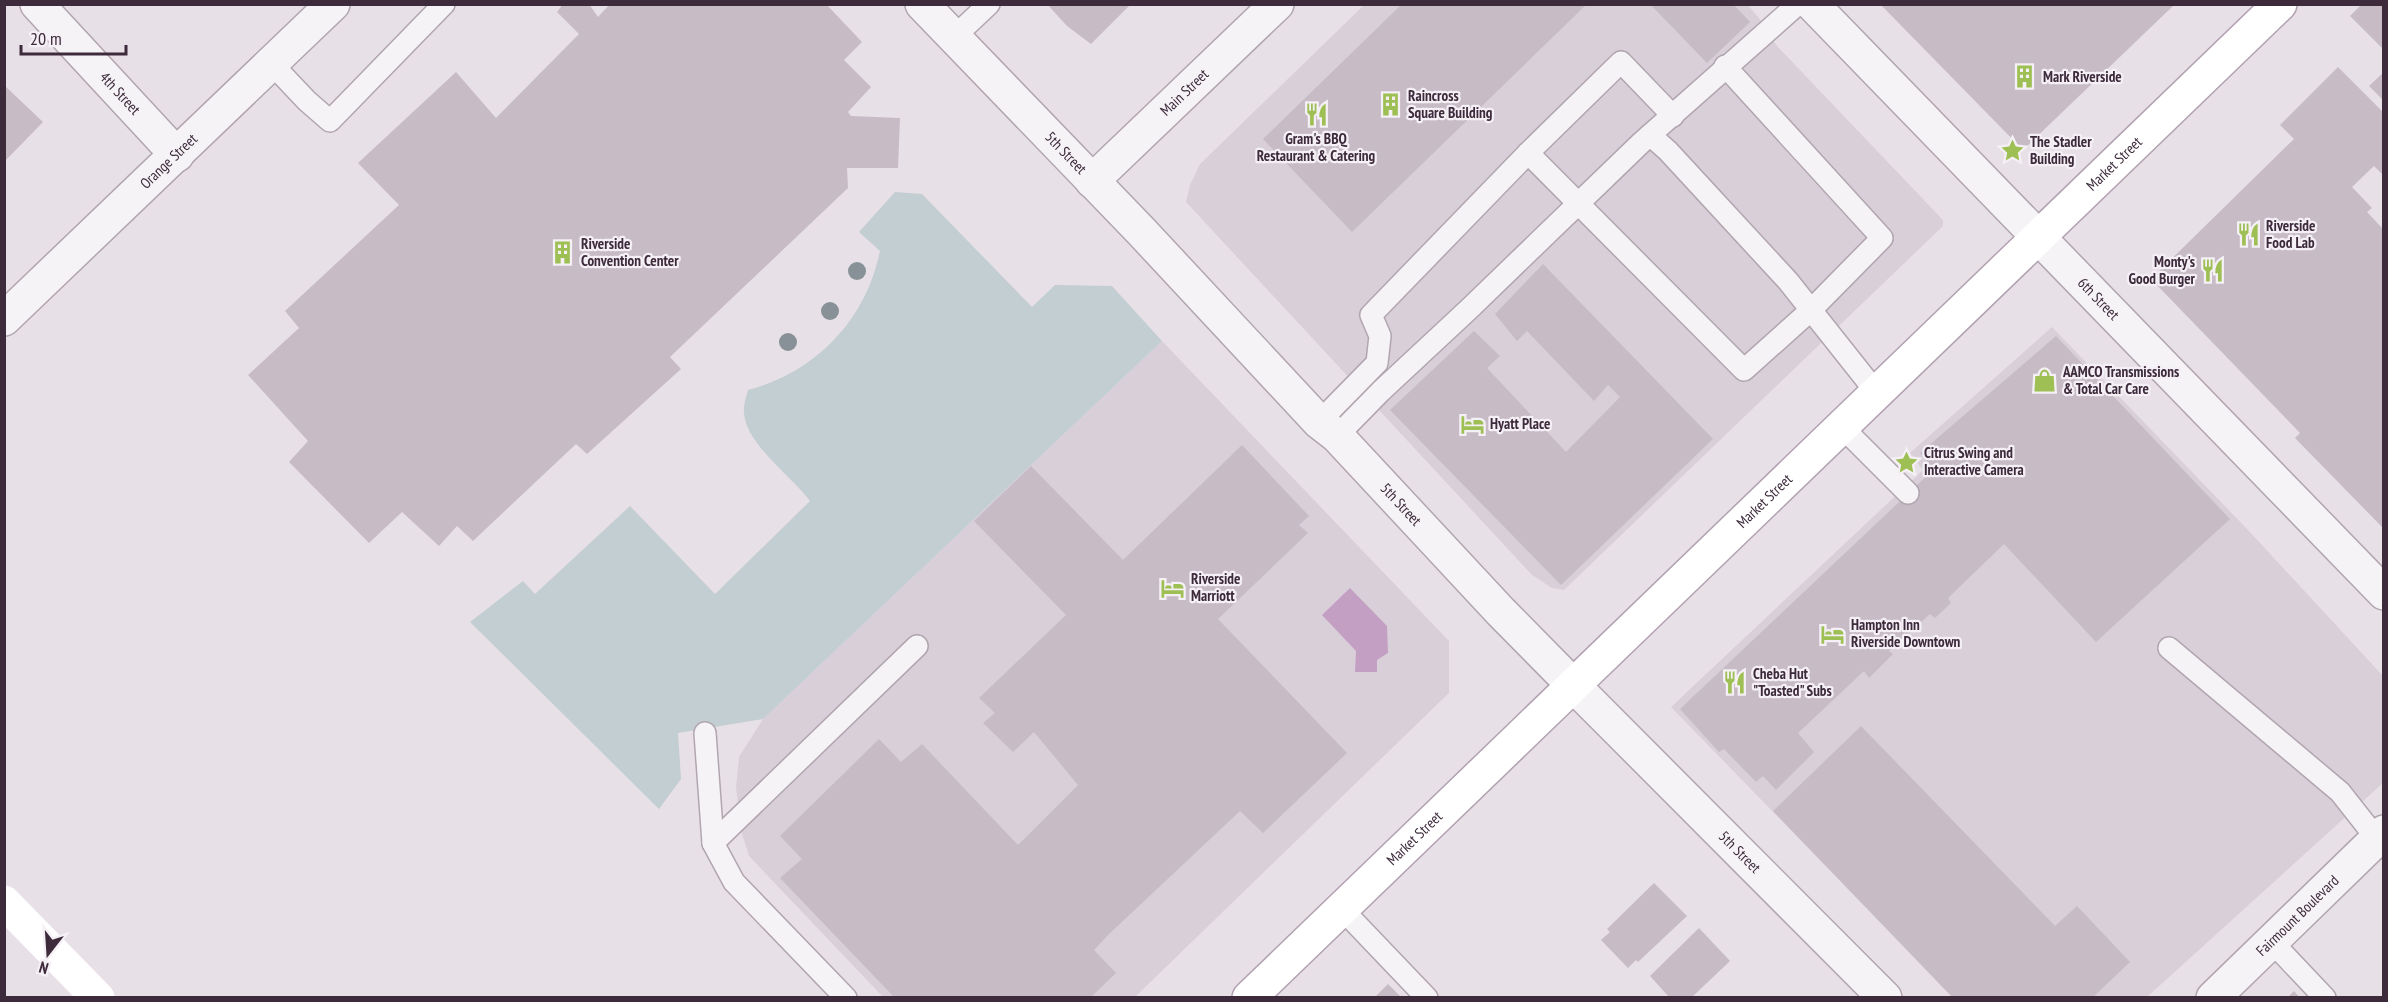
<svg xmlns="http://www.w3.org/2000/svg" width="2388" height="1002" font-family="'PT Sans Narrow',sans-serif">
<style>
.built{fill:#d9cfd8}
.green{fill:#c2ced1}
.water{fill:#c39fc4}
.building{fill:#c7bbc6}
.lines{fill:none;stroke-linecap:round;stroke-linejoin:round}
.service-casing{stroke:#b1a6b0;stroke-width:24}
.minor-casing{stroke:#b1a6b0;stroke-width:36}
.tertiary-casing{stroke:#b1a6b0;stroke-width:36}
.primary-casing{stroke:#b2a1b1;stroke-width:36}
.service{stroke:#f6f3f6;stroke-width:21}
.minor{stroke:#f6f3f6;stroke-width:33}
.tertiary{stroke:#f6f3f6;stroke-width:33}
.secondary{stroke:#fff;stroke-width:33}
.primary{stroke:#fff;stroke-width:33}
.tree{fill:#889098}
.labels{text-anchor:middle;stroke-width:4.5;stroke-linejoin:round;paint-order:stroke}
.poi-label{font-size:15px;font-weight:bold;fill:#3d2b3c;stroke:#f5f0f5;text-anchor:start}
.street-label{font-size:15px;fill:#3d2b3c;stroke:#f5f0f5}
</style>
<rect width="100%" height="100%" fill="#e8e0e7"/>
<g class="built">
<path d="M 1747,4 L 1759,18 L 1777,46 L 1943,220 L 1943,226 L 1564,590 L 1552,588 L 1532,575 L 1186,202 L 1190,185 L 1200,164 L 1364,5 Z"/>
<path d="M 2052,327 L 2248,530 L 2383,676 L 2383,783 L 2147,997 L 1953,997 L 1671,707 L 1923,470 L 1910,453 Z"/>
<path d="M 1162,341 L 1449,641 L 1449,693 L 1135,997 L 883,997 L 749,856 L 742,834 L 736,787 L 739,757 L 763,719 Z"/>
</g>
<path class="green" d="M 895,192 L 922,194 L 1032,307 L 1055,285 L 1112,286 L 1162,341 L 763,719 L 678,733 L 681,779 L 659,809 L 470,622 L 523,581 L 535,594 L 630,506 L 715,594 L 810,501 C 792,477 746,444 744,413 C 743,406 746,397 748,390 C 816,372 866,320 880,251 L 859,232 Z"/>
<path class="water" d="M 1350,588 L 1387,626 L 1388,653 L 1377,660 L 1377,672 L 1355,672 L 1356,651 L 1322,615 Z"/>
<g class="building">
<path d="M 563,4 L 589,4 L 598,17 L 610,4 L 826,4 L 862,42 L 844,60 L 871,87 L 848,112 L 851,116 L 900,118 L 898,168 L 847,168 L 848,188 L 670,357 L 681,369 L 587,454 L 576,444 L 473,541 L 457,526 L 439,546 L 402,512 L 369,543 L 289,462 L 308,441 L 248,375 L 299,328 L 285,311 L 399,205 L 358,163 L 456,72 L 496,118 L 579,34 L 557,12 Z"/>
<path d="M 1047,4 L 1131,4 L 1091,44 L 1067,26 Z"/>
<path d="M 1402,4 L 1587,4 L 1352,232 L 1263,139 Z"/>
<path d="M 1650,4 L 1733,4 L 1750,22 L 1707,63 Z"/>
<path d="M 2362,4 L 2384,4 L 2384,50 L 2350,16 Z"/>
<path d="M 1881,5 L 2174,5 L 2023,150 Z"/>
<path d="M 2338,67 L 2384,113 L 2384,176 L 2374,166 L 2352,187 L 2372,208 L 2367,212 L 2384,230 L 2384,529 L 2295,438 L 2300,433 L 2151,279 L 2294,139 L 2280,125 Z"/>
<path d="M 2384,72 L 2384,101 L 2369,86 Z"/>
<path d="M 5,86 L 43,122 L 6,160 L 5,159 Z"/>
<path d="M 1543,264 L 1713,439 L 1561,585 L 1390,410 L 1474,331 L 1500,356 L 1487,368 L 1566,452 L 1620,397 L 1608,385 L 1594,401 L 1527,331 L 1517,341 L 1495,314 Z"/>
<path d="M 2056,336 L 2230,519 L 2096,642 L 2004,544 L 1948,598 L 1951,603 L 1935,618 L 1930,614 L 1889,651 L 1893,654 L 1869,678 L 1864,671 L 1798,733 L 1814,752 L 1776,790 L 1763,776 L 1756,782 L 1724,749 L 1719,752 L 1680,709 L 1934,469 L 1920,453 Z"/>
<path d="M 1242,445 L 1309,516 L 1299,525 L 1308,533 L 1218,619 L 1347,753 L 1263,833 L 1240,811 L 1108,935 L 1094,950 L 1116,973 L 1090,998 L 895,998 L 780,878 L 802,859 L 780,836 L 879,739 L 901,762 L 922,744 L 1018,845 L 1078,785 L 1034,732 L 1013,752 L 983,723 L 995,713 L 979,698 L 1066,615 L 974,521 L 1031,466 L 1123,560 Z"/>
<path d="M 1861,726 L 2055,926 L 2077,906 L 2130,962 L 2092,998 L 1953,998 L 1773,811 Z"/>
<path d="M 1654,883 L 1687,916 L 1638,962 L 1636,960 L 1628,968 L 1601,940 L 1610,932 L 1607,929 Z"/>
<path d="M 1699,928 L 1730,961 L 1691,998 L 1670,998 L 1650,976 Z"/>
<path d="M 1388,984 L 1402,998 L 1374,998 Z"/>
<path d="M 2294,991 L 2300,998 L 2287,998 Z"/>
</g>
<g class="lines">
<defs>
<g id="service">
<path d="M 954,37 L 989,4"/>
<path d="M 272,64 L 307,101 L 330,121 L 444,4"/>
<path d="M 1650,135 L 1668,151 L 1788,281 L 1876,392"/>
<path d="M 1528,153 L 1744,370 L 1811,310 L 1882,238 L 1725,66"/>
<path d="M 1319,422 L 1377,363 L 1380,336 L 1371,315 L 1528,153 L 1621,62 L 1673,116"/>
<path d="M 1841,426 L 1908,493"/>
<path d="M 1337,436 L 1381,391 L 1468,310 L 1642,142 L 1798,4"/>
<path d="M 2169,648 L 2340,792 L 2377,839"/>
<path d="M 705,733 L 713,843 L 734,882 L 846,998"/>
<path d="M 713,843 L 917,646"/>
<path d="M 1341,908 L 1427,998"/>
<path d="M 2272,942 L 2325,998"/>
</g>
<g id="minor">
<path id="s1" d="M 37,4 L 177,155"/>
<path id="s2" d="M 1812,4 L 2384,593"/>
<path id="s3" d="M 1092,181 L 1277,4"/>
<path id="s4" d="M 4,319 L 333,4"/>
<path id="s5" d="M 1573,685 L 1885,998"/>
<path id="s6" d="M 2213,998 L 2384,832"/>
</g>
<g id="tertiary">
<path id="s7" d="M 922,4 L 1141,231 L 1319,422 L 1337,436 L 1501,612 L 1573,685"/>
</g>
<g id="primary">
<path id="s8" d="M 1249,998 L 2280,4"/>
</g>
</defs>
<use href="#service" class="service-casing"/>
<use href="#minor" class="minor-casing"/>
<use href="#tertiary" class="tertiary-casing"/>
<use href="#primary" class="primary-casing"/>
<use href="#service" class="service"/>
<use href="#minor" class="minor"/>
<use href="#tertiary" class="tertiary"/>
<path class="secondary" d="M 4,902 L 98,998"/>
<use href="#primary" class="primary"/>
</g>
<g class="tree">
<circle cx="857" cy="271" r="9"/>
<circle cx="830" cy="311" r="9"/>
<circle cx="788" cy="342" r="9"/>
</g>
<defs>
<symbol id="building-bare" viewBox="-9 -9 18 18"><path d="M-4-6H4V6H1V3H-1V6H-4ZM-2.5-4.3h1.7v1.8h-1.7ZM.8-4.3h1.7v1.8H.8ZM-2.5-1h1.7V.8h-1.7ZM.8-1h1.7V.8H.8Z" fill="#9ebf53" stroke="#f5f0f5" stroke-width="2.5" paint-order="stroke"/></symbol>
<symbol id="restaurant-bare" viewBox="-9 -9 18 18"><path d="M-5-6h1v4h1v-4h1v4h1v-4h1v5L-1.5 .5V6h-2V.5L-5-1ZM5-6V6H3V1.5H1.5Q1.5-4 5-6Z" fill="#9ebf53" stroke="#f5f0f5" stroke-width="2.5" paint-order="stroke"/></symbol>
<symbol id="sight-bare" viewBox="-9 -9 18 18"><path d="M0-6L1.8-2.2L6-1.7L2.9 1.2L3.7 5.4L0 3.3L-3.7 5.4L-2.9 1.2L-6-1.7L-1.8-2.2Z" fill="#9ebf53" stroke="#f5f0f5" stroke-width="2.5" paint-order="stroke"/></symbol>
<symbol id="shop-bare" viewBox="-9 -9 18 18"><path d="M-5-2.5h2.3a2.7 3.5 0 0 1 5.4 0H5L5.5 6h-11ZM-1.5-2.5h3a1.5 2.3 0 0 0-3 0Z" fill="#9ebf53" stroke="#f5f0f5" stroke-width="2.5" paint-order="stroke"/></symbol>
<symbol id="hotel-bare" viewBox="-9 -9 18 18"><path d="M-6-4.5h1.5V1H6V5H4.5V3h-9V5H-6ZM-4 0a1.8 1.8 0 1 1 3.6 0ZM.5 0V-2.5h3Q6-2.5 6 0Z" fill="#9ebf53" stroke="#f5f0f5" stroke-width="2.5" paint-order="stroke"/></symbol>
</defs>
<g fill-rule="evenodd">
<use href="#building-bare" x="2008" y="60" width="33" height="33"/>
<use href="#building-bare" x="1374" y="88" width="33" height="33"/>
<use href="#restaurant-bare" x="1300" y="98" width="33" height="33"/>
<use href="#sight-bare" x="1996" y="134" width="33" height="33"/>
<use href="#restaurant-bare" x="2232" y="218" width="33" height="33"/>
<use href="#building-bare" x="546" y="236" width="33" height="33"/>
<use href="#restaurant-bare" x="2196" y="254" width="33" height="33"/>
<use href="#shop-bare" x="2028" y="364" width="33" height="33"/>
<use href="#hotel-bare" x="1456" y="408" width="33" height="33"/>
<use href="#sight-bare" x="1890" y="446" width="33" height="33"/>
<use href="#hotel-bare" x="1156" y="572" width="33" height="33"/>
<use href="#hotel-bare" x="1816" y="618" width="33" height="33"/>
<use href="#restaurant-bare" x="1718" y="666" width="33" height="33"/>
</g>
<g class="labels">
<g class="poi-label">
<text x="2043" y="82">Mark Riverside</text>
<text x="1408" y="101">Raincross<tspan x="1408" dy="17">Square Building</tspan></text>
<text x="1316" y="144" text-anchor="middle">Gram's BBQ<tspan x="1316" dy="17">Restaurant &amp; Catering</tspan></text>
<text x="2030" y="147">The Stadler<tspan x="2030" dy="17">Building</tspan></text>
<text x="2266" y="231">Riverside<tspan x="2266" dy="17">Food Lab</tspan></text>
<text x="581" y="249">Riverside<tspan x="581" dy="17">Convention Center</tspan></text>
<text x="2195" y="267" text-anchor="end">Monty's<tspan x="2195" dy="17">Good Burger</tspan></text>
<text x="2063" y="377">AAMCO Transmissions<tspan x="2063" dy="17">&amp; Total Car Care</tspan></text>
<text x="1490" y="429">Hyatt Place</text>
<text x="1924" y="458">Citrus Swing and<tspan x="1924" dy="17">Interactive Camera</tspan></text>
<text x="1191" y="584">Riverside<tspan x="1191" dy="17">Marriott</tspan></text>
<text x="1851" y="630">Hampton Inn<tspan x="1851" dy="17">Riverside Downtown</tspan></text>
<text x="1753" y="679">Cheba Hut<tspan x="1753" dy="17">"Toasted" Subs</tspan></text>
</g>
<g class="street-label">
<text dy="5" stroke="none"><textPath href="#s1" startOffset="122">4th Street</textPath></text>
<text dy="5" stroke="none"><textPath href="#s3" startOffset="128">Main Street</textPath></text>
<text dy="5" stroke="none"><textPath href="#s7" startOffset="207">5th Street</textPath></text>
<text dy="5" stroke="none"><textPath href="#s4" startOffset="228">Orange Street</textPath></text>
<text dy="5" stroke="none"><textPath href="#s8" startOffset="1202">Market Street</textPath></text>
<text dy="5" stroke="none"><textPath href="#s2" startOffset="411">6th Street</textPath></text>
<text dy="5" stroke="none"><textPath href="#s8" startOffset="716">Market Street</textPath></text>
<text dy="5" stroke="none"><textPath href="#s7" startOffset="693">5th Street</textPath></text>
<text dy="5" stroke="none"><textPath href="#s8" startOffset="230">Market Street</textPath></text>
<text dy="5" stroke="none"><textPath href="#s5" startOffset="236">5th Street</textPath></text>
<text dy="5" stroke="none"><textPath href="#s6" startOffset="118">Fairmount Boulevard</textPath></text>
</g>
</g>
<rect width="2388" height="1002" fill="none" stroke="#3d2b3c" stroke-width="12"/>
<g transform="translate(48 954) rotate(197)" stroke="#f5f0f5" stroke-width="4.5" paint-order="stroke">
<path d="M0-4.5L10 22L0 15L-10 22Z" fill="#3d2b3c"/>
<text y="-9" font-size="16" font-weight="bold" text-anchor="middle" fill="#3d2b3c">N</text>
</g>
<path d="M21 45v9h105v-9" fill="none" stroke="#3d2b3c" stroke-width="3"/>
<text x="30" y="45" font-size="18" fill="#3d2b3c" stroke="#f5f0f5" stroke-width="4.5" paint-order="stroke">20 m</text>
</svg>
